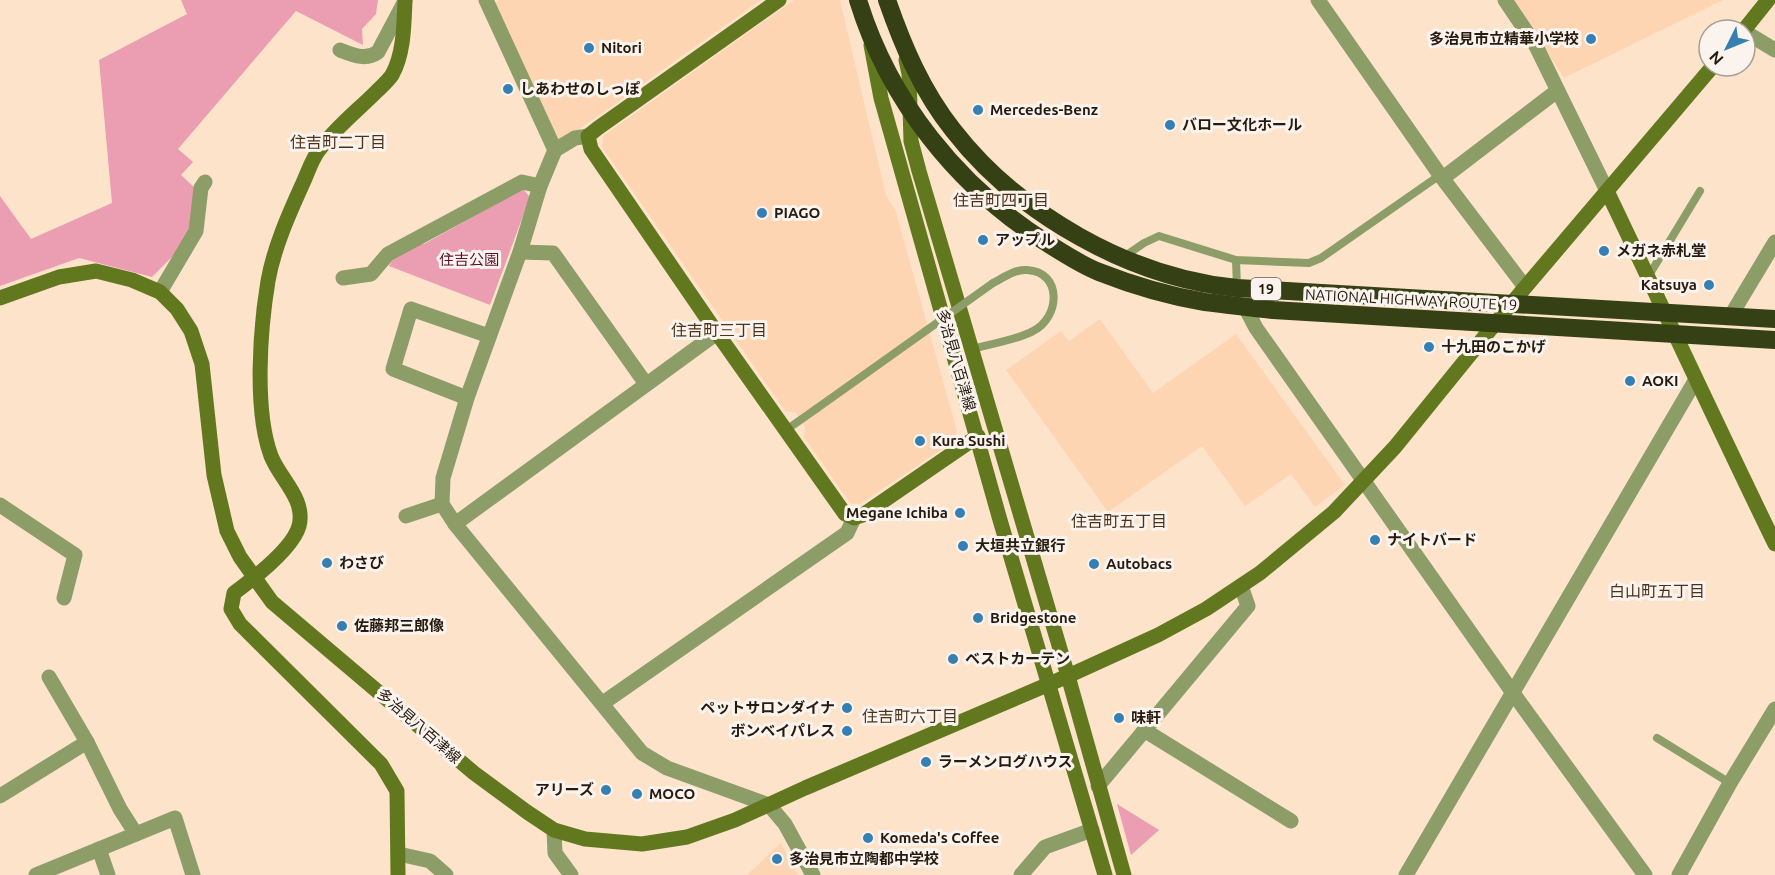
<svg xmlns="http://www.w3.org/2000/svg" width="1775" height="875" font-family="Ubuntu,'Noto Sans JP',sans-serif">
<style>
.built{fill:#fed5b2}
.green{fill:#eb9db1}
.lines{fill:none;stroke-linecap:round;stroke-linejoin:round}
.lane{stroke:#8c9d68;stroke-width:8}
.street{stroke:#8c9d68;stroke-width:15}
.secondary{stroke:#62781f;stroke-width:15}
.highway{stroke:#354114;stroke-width:18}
.lane-bridge{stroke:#8c9d68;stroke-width:8}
.poi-dot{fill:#367fb3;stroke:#fbf4ee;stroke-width:2}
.labels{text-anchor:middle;stroke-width:6;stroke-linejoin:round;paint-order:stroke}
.shield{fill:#fbf4ee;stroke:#675c53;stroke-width:1.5}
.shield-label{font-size:14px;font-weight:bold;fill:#271b10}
.poi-label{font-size:15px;font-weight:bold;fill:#271b10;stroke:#fbf4ee;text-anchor:start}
.park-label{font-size:15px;fill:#5e102e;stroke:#fbf4ee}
.street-label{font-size:15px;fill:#271b10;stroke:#fbf4ee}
.neighbourhood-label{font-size:16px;fill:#4d3219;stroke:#fbf4ee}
</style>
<rect width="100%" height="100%" fill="#fee3cb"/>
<g class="built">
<path d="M 500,0 L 761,0 L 561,142 L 556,139 L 493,4 Z"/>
<path d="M 794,0 L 840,0 L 886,195 L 896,212 L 957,431 L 954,441 L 860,504 L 850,503 L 804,437 L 805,427 L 796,413 L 785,411 L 602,147 L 603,136 Z"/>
<path d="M 1513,0 L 1723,0 L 1564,78 Z"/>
<path d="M 1100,319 L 1153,393 L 1236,334 L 1345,485 L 1315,507 L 1291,474 L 1245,506 L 1202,446 L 1108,512 L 1006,370 L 1061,331 L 1069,341 Z"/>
<path d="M 781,843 L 798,875 L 747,875 Z"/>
</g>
<g class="green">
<path d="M 181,0 L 378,0 L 376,14 L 362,29 L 363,45 L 296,11 L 178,149 L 193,162 L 181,175 L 195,188 L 191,231 L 175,254 L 152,277 L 79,258 L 0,286 L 0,196 L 31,239 L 112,203 L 99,60 L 187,14 Z"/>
<path d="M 523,189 L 530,197 L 490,305 L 389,266 C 395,253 410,243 424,244 Z"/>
<path d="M 1117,804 L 1159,830 L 1131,855 Z"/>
</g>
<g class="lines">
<g class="lane">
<path d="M 1125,256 L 1144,243 L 1159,236 L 1236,260 L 1309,263 L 1321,258 L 1440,175"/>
<path d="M 1236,260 L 1237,288"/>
<path d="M 1648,277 L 1700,191"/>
<path d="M 971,349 C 987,345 1020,339 1033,331 C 1060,318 1063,272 1027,270 C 1015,269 1003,278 993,283"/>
<path d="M 786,430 L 816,409"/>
<path d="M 1657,738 L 1730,783"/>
</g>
<g class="street">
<path d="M 486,0 L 555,150"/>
<path d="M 1318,0 L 1440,175 L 1525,287"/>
<path d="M 1505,0 L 1536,46 L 1607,191"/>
<path d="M 1745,32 L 1775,50"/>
<path d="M 340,50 C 353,55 366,61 378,52 L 405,1"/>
<path d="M 588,136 L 575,138 L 555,150 L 540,186 L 520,252 L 467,398 L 443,478 L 442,504 L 455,524 L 642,753 L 667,768 L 769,805 L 785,824 L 813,875"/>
<path d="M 1443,178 L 1557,91"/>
<path d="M 520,252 L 553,253 L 646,384"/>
<path d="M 343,278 L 371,274 L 388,254 L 522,182 L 540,186"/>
<path d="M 160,292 L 196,231 L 201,188 L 205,182"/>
<path d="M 1245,307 L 1256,328 L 1513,693 L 1645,875"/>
<path d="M 1730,317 L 1775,242"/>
<path d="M 467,398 L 393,369 L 411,309 L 489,336"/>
<path d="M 0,505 L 75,555 L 64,598"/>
<path d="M 406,516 L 442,504"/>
<path d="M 455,524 L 717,333"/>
<path d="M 49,677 L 87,742 L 120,809 L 136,834"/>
<path d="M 603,703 L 847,533 L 854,518"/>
<path d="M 1144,730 L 1291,821"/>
<path d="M 1098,786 L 1248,606 L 1241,586"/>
<path d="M 0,796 L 87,742"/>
<path d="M 554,830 L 555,853 L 571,875"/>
<path d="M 99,849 L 108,875"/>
<path d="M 399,854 L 430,861 L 446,875"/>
<path d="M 36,875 L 175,818 L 193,875"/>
<path d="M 1021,875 L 1045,847 L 1092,830"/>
<path d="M 1406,875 L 1695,381"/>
<path d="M 1679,875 L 1730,783 L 1775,709"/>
</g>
<g class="secondary">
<path d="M 779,0 L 598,128 L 588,136 L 591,149 L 717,333 L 845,514 L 854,518 L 863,515 L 978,436"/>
<path d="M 1744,30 L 1768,0"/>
<path d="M 871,45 L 881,98 L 1000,520 L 1105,875"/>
<path d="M 906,60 L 909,74 L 911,141 L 919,171 L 1068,676 L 1124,875"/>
<path d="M 1607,191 C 1663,308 1718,427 1775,544"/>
<path d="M 0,298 L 59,277 L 96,271 L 132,280 L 160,292 L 177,309 L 191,331 L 202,364 L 214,475 L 227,531 L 240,557 L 272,602 L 474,773 L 527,812 L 554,830 L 585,839 L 642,844 L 687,837 L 735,820 L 805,788 L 1068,676 L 1158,635 L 1206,609 L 1260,573 L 1334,512 L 1395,447 L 1511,304 L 1713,66"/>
<path d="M 398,875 L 397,791 L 381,764 L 240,624 L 231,609 L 234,593 C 253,579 293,548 299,526 C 306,499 280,479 271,456 C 254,410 260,329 268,281 C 274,247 289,214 303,183 C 308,172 312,159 319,150 C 335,128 357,111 376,92 C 381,87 388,81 392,75 C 404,54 404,24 405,0"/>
</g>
<g class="highway">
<path d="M 858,0 C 889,101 958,187 1047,243 C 1063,253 1081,265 1099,272 C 1132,285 1169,296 1205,302 C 1227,305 1250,307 1273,310 L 1775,340"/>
<path d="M 887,0 C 903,46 922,91 953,130 C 1018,214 1131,278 1237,288 L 1775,319"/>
</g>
<path class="lane-bridge" d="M 816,409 L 993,283"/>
</g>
<g class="poi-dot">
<circle cx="1591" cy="39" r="6"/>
<circle cx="589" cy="48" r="6"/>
<circle cx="508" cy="89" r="6"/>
<circle cx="978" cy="110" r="6"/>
<circle cx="1170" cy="125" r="6"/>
<circle cx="762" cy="213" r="6"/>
<circle cx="983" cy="240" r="6"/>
<circle cx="1604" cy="251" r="6"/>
<circle cx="1709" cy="285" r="6"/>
<circle cx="1429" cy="347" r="6"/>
<circle cx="1630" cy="381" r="6"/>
<circle cx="920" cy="441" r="6"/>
<circle cx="960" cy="513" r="6"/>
<circle cx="1375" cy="540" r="6"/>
<circle cx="963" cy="546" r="6"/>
<circle cx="327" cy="563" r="6"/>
<circle cx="1094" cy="564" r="6"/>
<circle cx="978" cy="618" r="6"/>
<circle cx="342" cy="626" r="6"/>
<circle cx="953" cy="659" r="6"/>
<circle cx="847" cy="708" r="6"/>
<circle cx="1119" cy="718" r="6"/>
<circle cx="847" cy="731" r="6"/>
<circle cx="926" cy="762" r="6"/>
<circle cx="606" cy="790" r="6"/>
<circle cx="637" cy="794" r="6"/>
<circle cx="868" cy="838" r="6"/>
<circle cx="777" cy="859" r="6"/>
</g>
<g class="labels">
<rect class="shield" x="1251" y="278" width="30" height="22" rx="4.5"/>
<g class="shield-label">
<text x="1266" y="294">19</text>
</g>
<g class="poi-label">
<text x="1579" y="44" text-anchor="end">多治見市立精華小学校</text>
<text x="601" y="53">Nitori</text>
<text x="520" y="94">しあわせのしっぽ</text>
<text x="990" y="115">Mercedes-Benz</text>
<text x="1182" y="130">バロー文化ホール</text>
<text x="774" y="218">PIAGO</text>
<text x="995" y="245">アップル</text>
<text x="1616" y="256">メガネ赤札堂</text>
<text x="1697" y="290" text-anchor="end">Katsuya</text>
<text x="1441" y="352">十九田のこかげ</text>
<text x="1642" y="386">AOKI</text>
<text x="932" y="446">Kura Sushi</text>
<text x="948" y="518" text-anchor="end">Megane Ichiba</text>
<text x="1387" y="545">ナイトバード</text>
<text x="975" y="551">大垣共立銀行</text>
<text x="339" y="568">わさび</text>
<text x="1106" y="569">Autobacs</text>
<text x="990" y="623">Bridgestone</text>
<text x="354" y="631">佐藤邦三郎像</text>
<text x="965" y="664">ベストカーテン</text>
<text x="835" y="713" text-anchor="end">ペットサロンダイナ</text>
<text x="1131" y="723">味軒</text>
<text x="835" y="736" text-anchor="end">ボンベイパレス</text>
<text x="938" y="767">ラーメンログハウス</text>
<text x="594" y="795" text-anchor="end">アリーズ</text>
<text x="649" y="799">MOCO</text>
<text x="880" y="843">Komeda's Coffee</text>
<text x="789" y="864">多治見市立陶都中学校</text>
</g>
<g class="park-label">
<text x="469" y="265">住吉公園</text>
</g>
<g class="street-label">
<text transform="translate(1411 300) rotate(3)" y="5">NATIONAL HIGHWAY ROUTE 19</text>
<text transform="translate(956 360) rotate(74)" y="5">多治見八百津線</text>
<text transform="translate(419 726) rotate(41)" y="5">多治見八百津線</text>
</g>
<g class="neighbourhood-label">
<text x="338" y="148">住吉町二丁目</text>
<text x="1001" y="206">住吉町四丁目</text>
<text x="719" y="336">住吉町三丁目</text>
<text x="1119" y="527">住吉町五丁目</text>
<text x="1657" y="597">白山町五丁目</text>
<text x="910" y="722">住吉町六丁目</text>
</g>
</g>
<g transform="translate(1727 48) rotate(227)"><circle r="28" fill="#fbf4ee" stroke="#a69d95" stroke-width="1.5"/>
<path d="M0-4.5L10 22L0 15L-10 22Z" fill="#367fb3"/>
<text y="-9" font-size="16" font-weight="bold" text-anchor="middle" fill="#271b10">N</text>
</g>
</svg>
